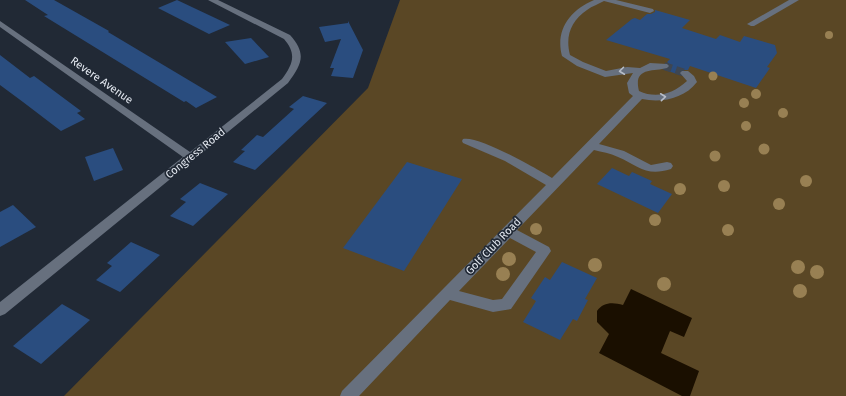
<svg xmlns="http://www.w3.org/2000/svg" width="846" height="396" font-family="'Fira Sans',sans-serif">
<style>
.green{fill:#5a4725}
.water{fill:#1a0f00}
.building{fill:#2a4d7f}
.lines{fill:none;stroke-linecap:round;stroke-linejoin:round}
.minor-tunnel{stroke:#3e4651;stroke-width:8;stroke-dasharray:8 4.5;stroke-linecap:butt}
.minor{fill:#67707e;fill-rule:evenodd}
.tree{fill:#988053}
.oneway{stroke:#b7bdc7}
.labels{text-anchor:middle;stroke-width:3.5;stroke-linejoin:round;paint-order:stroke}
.street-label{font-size:11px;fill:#e2e7ef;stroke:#212935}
</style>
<rect width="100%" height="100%" fill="#212935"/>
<path class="green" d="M 400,0 L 846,0 L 846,396 L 64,396 L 368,88 Z"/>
<path class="water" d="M 631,289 L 692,318 L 684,337 L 670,331 L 661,353 L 699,371 L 690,396 L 682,396 L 599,353 L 609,334 L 597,322 L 597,311 C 603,302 613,302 623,305 Z"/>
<g class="building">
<path d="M 25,0 L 54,0 L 109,31 L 108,32 L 217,97 L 196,108 L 186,101 L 184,102 L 44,16 L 48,15 Z"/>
<path d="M 177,0 L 230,25 L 209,34 L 158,8 Z"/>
<path d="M 655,10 L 690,20 L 682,28 L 716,39 L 720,35 L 740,42 L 744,36 L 775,45 L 777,53 L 767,67 L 770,68 L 756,88 L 690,66 L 688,70 L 681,70 L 678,73 L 680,75 L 665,70 L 670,67 L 670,65 L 667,62 L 670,59 L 606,40 L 632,19 L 635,18 L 640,20 L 647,14 L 651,14 L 655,12 Z"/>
<path d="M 348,21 L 363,50 L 353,78 L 331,76 L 334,68 L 330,68 L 341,39 L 325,42 L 319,27 L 348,23 Z"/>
<path d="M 251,38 L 269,57 L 245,64 L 225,42 Z"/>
<path d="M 0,55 L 30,78 L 34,76 L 81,111 L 77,113 L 85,119 L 61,131 L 23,102 L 0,85 Z"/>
<path d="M 303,96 L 327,103 L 255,170 L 233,162 L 245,151 L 241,150 L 257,135 L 263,137 L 294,109 L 289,107 Z"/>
<path d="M 113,148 L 123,170 L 94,181 L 85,157 Z"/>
<path d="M 407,162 L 462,179 L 404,271 L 343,248 Z"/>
<path d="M 612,168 L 629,176 L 632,172 L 652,181 L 650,184 L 672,194 L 658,213 L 597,184 Z"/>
<path d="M 200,183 L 228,194 L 193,226 L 170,216 L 186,202 L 180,199 Z"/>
<path d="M 13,205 L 36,227 L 0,247 L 0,212 Z"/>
<path d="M 131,242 L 160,255 L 120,292 L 96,280 L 112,266 L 107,263 Z"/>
<path d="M 562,262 L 597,278 L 585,299 L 588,300 L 577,321 L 573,319 L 560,340 L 523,322 L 536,301 L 531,298 L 545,277 L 550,280 Z"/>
<path d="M 62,304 L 90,320 L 41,364 L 13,346 Z"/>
</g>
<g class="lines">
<path class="minor-tunnel" d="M 664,66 L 685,73"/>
<g class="minor">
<path d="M 208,0 L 218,0 L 290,35 C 307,54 302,64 288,83 L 5,314 L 0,316 L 0,302 L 183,157 L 0,27 L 0,21 L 190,152 L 282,79 C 293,64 297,54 284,39 Z"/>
<path d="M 594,0 L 616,0 L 653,9 L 654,11 L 650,13 L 604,1 C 599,4 592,6 587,10 C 571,21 565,36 570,55 L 583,62 L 606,71 L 627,67 L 640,68 L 650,63 L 667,64 L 669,66 L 667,68 C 652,72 633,67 639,91 C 656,99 673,94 687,81 L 680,73 L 682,71 L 688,71 L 694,76 L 697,82 C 684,99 661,103 642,99 L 599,144 L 624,151 L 651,165 L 667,162 L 671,163 L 673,166 L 671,169 C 646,177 639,166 618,157 C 610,153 602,152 594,150 L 517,230 L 549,247 L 551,251 L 511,309 L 493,312 L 450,300 L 359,396 L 340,396 L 342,391 L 546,185 L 505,161 L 463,143 L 462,141 L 463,139 C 478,135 537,169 552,178 L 633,96 L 629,93 L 627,83 L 633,73 L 605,77 L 577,66 L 562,56 C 555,30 570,10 594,0 ZM 510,238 L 536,252 L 502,299 L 493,300 L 459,291 Z"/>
<path d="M 789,0 L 799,0 L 754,26 L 751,26 L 747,24 Z"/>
</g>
</g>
<g class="tree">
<circle cx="829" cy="35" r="4"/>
<circle cx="713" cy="76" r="4.5"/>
<circle cx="756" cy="94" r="5"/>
<circle cx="744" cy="103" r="5"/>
<circle cx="783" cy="113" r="5"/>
<circle cx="746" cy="126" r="5"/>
<circle cx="764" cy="149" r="5.5"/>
<circle cx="715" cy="156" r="5.5"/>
<circle cx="806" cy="181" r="6"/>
<circle cx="724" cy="186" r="6"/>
<circle cx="680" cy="189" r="6"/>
<circle cx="779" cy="204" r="6"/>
<circle cx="655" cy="220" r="6"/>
<circle cx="536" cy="229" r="6"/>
<circle cx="728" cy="230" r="6"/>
<circle cx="509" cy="259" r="7"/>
<circle cx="595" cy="265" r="7"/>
<circle cx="798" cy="267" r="7"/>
<circle cx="817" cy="272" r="7"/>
<circle cx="503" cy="274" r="7"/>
<circle cx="664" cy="284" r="7"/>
<circle cx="800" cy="291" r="7"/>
</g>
<defs><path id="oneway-chevron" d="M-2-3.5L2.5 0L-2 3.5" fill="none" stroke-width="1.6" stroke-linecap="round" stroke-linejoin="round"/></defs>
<g class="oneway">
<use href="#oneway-chevron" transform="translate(622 71) rotate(173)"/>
<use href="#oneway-chevron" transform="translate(663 97) rotate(-6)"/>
</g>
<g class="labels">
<g class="street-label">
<text transform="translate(102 80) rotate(35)" y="4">Revere Avenue</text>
<text transform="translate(195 153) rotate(-39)" y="4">Congress Road</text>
<text transform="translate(493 246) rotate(-46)" y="4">Golf Club Road</text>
</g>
</g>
</svg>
